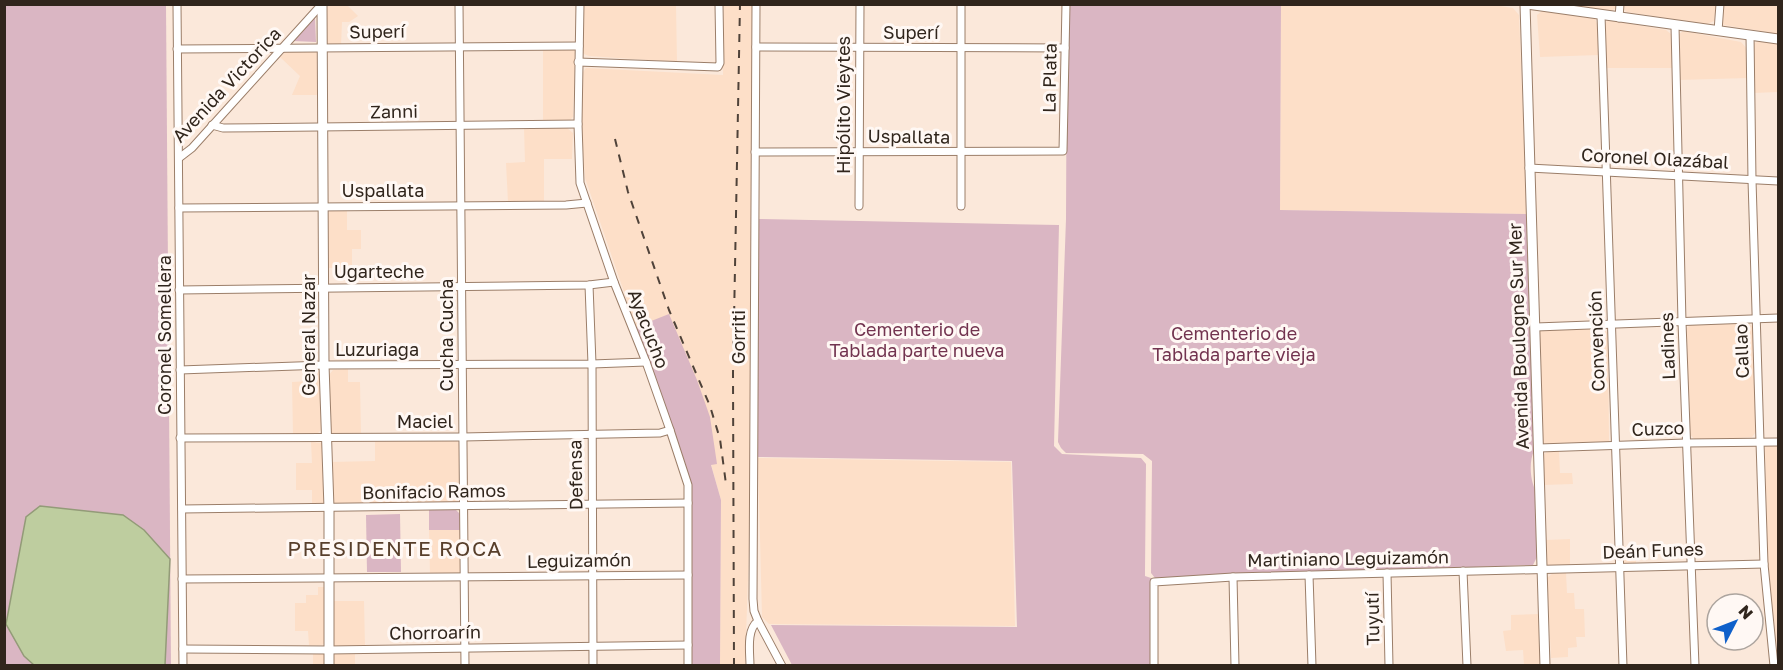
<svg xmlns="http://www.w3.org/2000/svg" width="1783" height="670" font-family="'Golos Text',sans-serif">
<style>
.built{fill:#fddfc8}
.green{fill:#dab6c3}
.water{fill:#becd9f;stroke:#939b78;stroke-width:1.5}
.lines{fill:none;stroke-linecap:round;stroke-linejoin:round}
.street-casing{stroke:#9b7e69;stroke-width:9}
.secondary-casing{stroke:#9b7e69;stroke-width:11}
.street{stroke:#fff;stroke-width:7}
.secondary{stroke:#fff;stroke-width:9}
.rail{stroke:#4f4239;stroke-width:2;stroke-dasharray:8 8;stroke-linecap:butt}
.labels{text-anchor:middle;stroke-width:6;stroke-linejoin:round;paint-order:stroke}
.street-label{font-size:18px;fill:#30251c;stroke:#fff8f4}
.park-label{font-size:18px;fill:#72334f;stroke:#fff8f4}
.quarter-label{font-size:21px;letter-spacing:1.5px;fill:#583f2b;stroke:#fff8f4}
</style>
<rect width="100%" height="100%" fill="#fbe8da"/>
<g class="built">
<path d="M 1487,4 L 1513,8 L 1519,15 L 1527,214 L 1280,210 L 1281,5 Z"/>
<path d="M 1623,4 L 1716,5 L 1714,21 L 1707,24 L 1627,12 L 1623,9 Z"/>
<path d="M 329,5 L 347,5 L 358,16 L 349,22 L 342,22 L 341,46 L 329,46 L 326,44 L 326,9 Z"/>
<path d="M 583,5 L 676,5 L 677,62 L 589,56 L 584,54 L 582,51 Z"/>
<path d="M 724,5 L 752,5 L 749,549 L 745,665 L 720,665 L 721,500 L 711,464 L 716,464 L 669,315 L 636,327 L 585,178 L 581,125 L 583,72 L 586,68 L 723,75 Z"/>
<path d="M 1571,5 L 1617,5 L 1616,8 L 1611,11 Z"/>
<path d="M 1722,5 L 1778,5 L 1778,34 L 1724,25 L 1722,24 Z"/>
<path d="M 1542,11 L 1595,19 L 1598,26 L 1599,55 L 1540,57 L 1537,15 Z"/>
<path d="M 1607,20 L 1666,30 L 1672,35 L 1675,68 L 1606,68 L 1605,25 Z"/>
<path d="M 1683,31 L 1741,42 L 1747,49 L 1748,78 L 1679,80 L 1678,35 Z"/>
<path d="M 1761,41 L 1778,43 L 1778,92 L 1753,93 L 1752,47 L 1754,43 Z"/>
<path d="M 543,48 L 574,49 L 575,51 L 573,117 L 568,122 L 543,122 Z"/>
<path d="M 286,51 L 315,51 L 319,54 L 320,95 L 292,95 L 300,76 L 280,57 Z"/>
<path d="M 524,128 L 567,128 L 573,133 L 572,159 L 544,159 L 544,202 L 508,202 L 506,163 L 525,162 Z"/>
<path d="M 331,210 L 347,210 L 347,230 L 361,230 L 361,249 L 352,249 L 352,267 L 328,268 L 327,214 Z"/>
<path d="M 1748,323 L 1753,327 L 1756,432 L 1752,437 L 1696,441 L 1689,433 L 1687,328 L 1690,325 Z"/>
<path d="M 1602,328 L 1608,333 L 1609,442 L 1547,446 L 1542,441 L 1540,330 Z"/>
<path d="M 310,369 L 316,369 L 322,375 L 322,429 L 317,434 L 293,435 L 292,382 L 310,381 Z"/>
<path d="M 348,369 L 348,382 L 360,382 L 361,434 L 334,435 L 330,430 L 329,375 L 333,370 Z"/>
<path d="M 375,440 L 457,440 L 459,444 L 459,500 L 455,502 L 333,504 L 330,462 L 375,461 Z"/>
<path d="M 311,442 L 323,443 L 324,502 L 323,505 L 312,506 L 312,490 L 296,490 L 296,463 L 312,463 Z"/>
<path d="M 1765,446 L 1778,446 L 1778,661 L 1768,566 Z"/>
<path d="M 1559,450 L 1560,473 L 1572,473 L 1573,484 L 1544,485 L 1544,454 L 1549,451 Z"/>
<path d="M 758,458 L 1011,462 L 1015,626 L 769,624 L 762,617 Z"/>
<path d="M 429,530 L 461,530 L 461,569 L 459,573 L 430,574 Z"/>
<path d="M 1570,539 L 1570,567 L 1549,566 L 1546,563 L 1546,540 Z"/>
<path d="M 1622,546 L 1636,546 L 1636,564 L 1623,564 Z"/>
<path d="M 1566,573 L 1567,593 L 1574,593 L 1575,609 L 1584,609 L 1585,637 L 1576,637 L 1577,647 L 1568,648 L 1568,657 L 1551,658 L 1547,578 L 1552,574 Z"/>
<path d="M 318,587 L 325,587 L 326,642 L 322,645 L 309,645 L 308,631 L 295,631 L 295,603 L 306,603 L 306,595 L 318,595 Z"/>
<path d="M 332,601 L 364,601 L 365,646 L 335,646 L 333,644 Z"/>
<path d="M 1540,614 L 1542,665 L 1524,665 L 1523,650 L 1506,651 L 1503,631 L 1511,630 L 1511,615 Z"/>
<path d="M 313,652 L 324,654 L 326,665 L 294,666 L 313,665 Z"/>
<path d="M 336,652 L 355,652 L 355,665 L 333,665 L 333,657 Z"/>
</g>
<g class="green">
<path d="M 4,5 L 166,5 L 171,665 L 5,665 Z"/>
<path d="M 1067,5 L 1281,5 L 1280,210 L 1527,214 L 1534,451 C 1529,461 1530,479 1535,489 L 1537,557 L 1533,565 L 1155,578 L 1151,573 L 1152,461 L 1143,454 L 1066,453 L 1061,448 L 1058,442 L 1066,219 Z"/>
<path d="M 315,17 L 316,42 L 293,41 Z"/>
<path d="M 759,219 L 1059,225 L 1054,446 L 1062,454 L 1141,458 L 1146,464 L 1145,571 L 1145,576 L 1151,578 L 1152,583 L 1151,665 L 792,665 L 771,625 L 1017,627 L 1012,461 L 757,457 Z"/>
<path d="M 669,314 L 697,380 L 710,417 L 717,464 L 711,465 L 721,500 L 720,665 L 690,665 L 688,477 L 636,327 Z"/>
<path d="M 429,510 L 456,510 L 461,515 L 461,530 L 429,530 Z"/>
<path d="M 400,514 L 401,572 L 367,572 L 366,515 Z"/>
</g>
<path class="water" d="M 40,506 L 123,515 L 144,530 L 170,559 L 165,665 L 34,665 L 24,656 L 6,624 L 26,517 Z"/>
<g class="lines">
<defs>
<g id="street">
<path d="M 177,4 L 183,666"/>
<path d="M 459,4 L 465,666"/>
<path d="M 580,4 L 578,124 L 580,183 L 614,282 L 646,362 L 670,430 L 688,485 L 688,666"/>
<path d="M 1601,15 L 1623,666"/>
<path d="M 1619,18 L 1620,4"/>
<path d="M 1675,26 L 1682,322 L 1695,666"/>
<path d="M 1718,31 L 1720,4"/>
<path d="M 1750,35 L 1752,180 L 1760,442 L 1764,564 L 1774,666"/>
<path d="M 756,47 L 1065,48"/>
<path d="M 177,49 L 579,46"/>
<path d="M 578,62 L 718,67 L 720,63 L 719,4"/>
<path d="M 212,125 L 223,128 L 578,124"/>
<path d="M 755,152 L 1063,151 L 1066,4"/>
<path d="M 179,158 L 192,148 L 322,4"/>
<path d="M 1529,168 L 1778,181"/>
<path d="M 859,206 L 860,4"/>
<path d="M 961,206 L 961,4"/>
<path d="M 179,208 L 566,205 L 587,203"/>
<path d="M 589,285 L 592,364 L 593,666"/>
<path d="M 179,290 L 589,285 L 614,282"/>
<path d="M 1536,327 L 1778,318"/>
<path d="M 180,370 L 324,365 L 592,364 L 646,362"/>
<path d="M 180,438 L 463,437 L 660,433 L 670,430"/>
<path d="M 1539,448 L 1686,443 L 1778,442"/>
<path d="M 182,509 L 688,503"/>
<path d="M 1463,571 L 1467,666"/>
<path d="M 1387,573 L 1389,666"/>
<path d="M 1309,575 L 1312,666"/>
<path d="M 1233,577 L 1235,666"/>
<path d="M 182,579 L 688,575"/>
<path d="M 758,621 L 782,666"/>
<path d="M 183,649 L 328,650 L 688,645"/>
<path d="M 750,666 C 750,652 746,630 758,621 L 754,611 L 753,599 L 756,4"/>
<path d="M 1154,666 L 1154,582 L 1233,577 L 1764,564"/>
</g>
<g id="secondary">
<path d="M 322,4 L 324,365 L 329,508 L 329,666"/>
<path d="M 1525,4 L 1545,666"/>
<path d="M 1527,4 L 1778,39"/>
</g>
</defs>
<use href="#street" class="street-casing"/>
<use href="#secondary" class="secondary-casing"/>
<use href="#street" class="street"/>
<use href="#secondary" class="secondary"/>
<g class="rail">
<path d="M 615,139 L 628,192 L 669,310 L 710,406 L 720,439 L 726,484"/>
<path d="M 734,666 L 733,373 L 740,4"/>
</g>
</g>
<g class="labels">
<g class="street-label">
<text transform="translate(377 32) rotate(-1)" y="6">Superí</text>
<text x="911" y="39">Superí</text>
<text transform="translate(1050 78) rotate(-89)" y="6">La Plata</text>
<text transform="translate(227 85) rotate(-47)" y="6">Avenida Victorica</text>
<text transform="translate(844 105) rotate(-90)" y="6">Hipólito Vieytes</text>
<text transform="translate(394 112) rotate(-1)" y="6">Zanni</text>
<text transform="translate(909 137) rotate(1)" y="6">Uspallata</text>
<text transform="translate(1655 159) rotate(3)" y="6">Coronel Olazábal</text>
<text x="383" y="197">Uspallata</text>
<text x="379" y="278">Ugarteche</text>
<text transform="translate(648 329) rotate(69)" y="6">Ayacucho</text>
<text transform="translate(165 335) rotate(-90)" y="6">Coronel Somellera</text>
<text transform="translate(309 335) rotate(-90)" y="6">General Nazar</text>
<text transform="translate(447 335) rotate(-90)" y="6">Cucha Cucha</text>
<text transform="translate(1519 336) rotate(-92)" y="6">Avenida Boulogne Sur Mer</text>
<text transform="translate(739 337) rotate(-90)" y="6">Gorriti</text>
<text transform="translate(1597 341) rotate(-92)" y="6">Convención</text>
<text transform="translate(1668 346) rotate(-92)" y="6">Ladines</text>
<text x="377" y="356">Luzuriaga</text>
<text transform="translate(1742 351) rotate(-92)" y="6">Callao</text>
<text x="425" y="428">Maciel</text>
<text transform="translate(1658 429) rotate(-2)" y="6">Cuzco</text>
<text transform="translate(576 475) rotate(-91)" y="6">Defensa</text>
<text transform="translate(434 492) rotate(-1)" y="6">Bonifacio Ramos</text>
<text transform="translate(1653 551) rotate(-2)" y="6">Deán Funes</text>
<text transform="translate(1348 559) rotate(-1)" y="6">Martiniano Leguizamón</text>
<text transform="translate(579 561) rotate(-1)" y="6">Leguizamón</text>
<text transform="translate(1373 619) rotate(-91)" y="6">Tuyutí</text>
<text transform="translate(435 633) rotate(-1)" y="6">Chorroarín</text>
</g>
<g class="park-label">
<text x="917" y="336">Cementerio de<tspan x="917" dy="21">Tablada parte nueva</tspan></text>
<text x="1234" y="340">Cementerio de<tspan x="1234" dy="21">Tablada parte vieja</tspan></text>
</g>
<g class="quarter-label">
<text x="395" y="556">PRESIDENTE ROCA</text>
</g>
</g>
<rect width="1783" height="670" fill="none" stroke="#30251c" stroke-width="12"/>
<g transform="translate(1735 622) rotate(48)"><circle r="28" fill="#fff8f4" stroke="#aca49e" stroke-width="1.5"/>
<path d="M0-4.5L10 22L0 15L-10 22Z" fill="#0f60ca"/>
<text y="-9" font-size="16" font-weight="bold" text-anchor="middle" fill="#30251c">N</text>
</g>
</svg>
